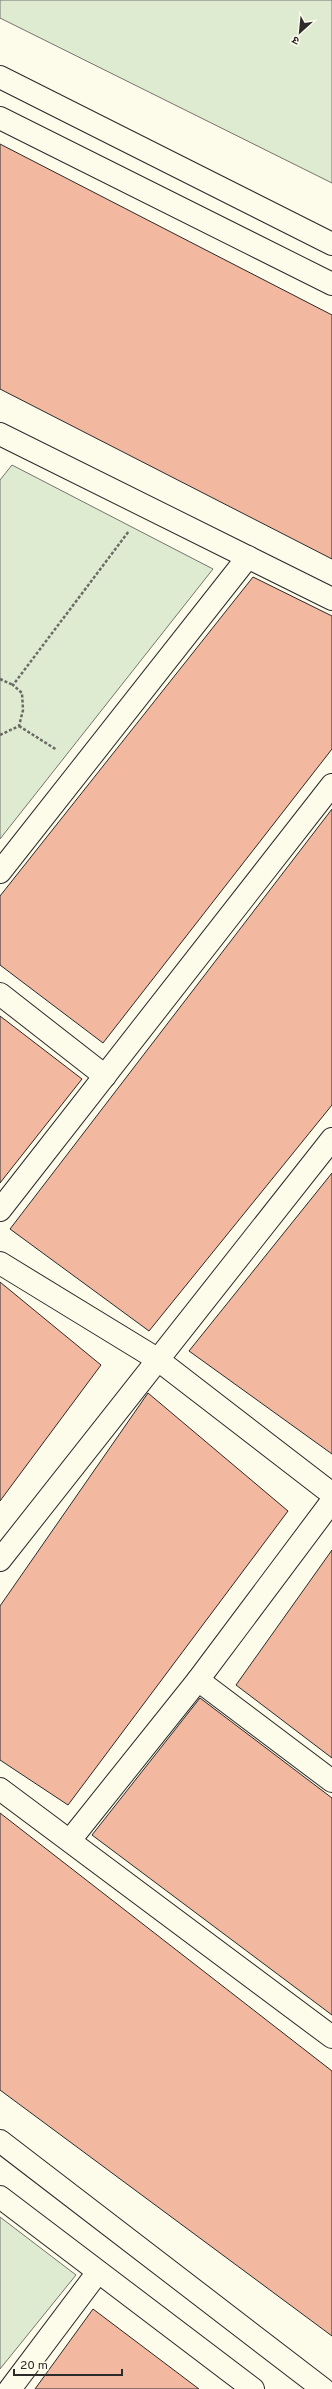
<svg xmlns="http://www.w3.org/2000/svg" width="332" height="2389" font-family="Overpass,'Noto Sans Devanagari',sans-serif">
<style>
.green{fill:#deebd1;stroke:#74746e}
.building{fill:#f2b8a0;stroke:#2b2b2b}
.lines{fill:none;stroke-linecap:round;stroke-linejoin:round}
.minor-casing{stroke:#2b2b2b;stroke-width:24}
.tertiary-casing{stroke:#2b2b2b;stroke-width:24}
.path{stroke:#6a6964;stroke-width:2.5;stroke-dasharray:3 2;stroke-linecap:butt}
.minor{stroke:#fdfbea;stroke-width:22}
.tertiary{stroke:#fdfbea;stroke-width:22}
</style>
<rect width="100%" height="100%" fill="#fdfbea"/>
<g class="green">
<path d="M 0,0 L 332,0 L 332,183 L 0,18 Z"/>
<path d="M 12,465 L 213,569 L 0,839 L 0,480 Z"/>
<path d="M 0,2217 L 76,2275 L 0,2369 Z"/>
</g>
<g class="building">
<path d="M 0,144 L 332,315 L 332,559 L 0,389 Z"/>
<path d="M 253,577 L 332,616 L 332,749 L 103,1043 L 0,965 L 0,896 Z"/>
<path d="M 332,809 L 332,1105 L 149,1331 L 10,1229 Z"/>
<path d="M 0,1016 L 82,1079 L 0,1183 Z"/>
<path d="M 332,1173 L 332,1454 L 189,1351 Z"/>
<path d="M 0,1282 L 101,1365 L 0,1501 Z"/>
<path d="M 148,1393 L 288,1511 L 68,1805 L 0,1760 L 0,1606 Z"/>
<path d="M 332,1550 L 332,1758 L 236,1685 Z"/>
<path d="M 200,1698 L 332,1798 L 332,2015 L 92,1835 Z"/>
<path d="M 0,1813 L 332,2071 L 332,2336 L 0,2090 Z"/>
<path d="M 93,2309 L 199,2389 L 35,2389 Z"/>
</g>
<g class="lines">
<defs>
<g id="minor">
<path d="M 0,434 L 332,599"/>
<path d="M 0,872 L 248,557"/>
<path d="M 0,994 L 105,1076"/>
<path d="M 0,1210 L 332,785"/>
<path d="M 0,1263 L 157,1359 L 332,1494"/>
<path d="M 0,1560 L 332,1139"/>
<path d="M 198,1680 L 332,1781"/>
<path d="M 0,1789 L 332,2037"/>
<path d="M 71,1839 L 198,1680 L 332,1501"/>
<path d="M 0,2141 L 323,2389"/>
<path d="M 0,2197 L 253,2389"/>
<path d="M 10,2389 L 98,2272"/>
</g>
<g id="tertiary">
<path d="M 0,77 L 332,244"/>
<path d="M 0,118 L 332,284"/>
</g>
</defs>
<use href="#minor" class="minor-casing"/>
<use href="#tertiary" class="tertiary-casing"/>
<g class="path">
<path d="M 0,679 L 13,685"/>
<path d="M 19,726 L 57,750"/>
<path d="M 0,735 L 19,726 L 23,710 L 22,693 L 13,685 L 129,531"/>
</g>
<use href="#minor" class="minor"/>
<use href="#tertiary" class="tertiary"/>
</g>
<g transform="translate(300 32) rotate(207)" stroke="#fdfbea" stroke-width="3" paint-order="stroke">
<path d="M0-3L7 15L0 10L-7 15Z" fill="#2b2b2b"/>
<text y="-6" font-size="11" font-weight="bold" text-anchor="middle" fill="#2b2b2b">उ</text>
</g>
<path d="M14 2369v6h108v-6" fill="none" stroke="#2b2b2b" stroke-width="2"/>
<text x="20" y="2369" font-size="12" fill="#2b2b2b" stroke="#fdfbea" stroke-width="3" paint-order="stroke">20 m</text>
</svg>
